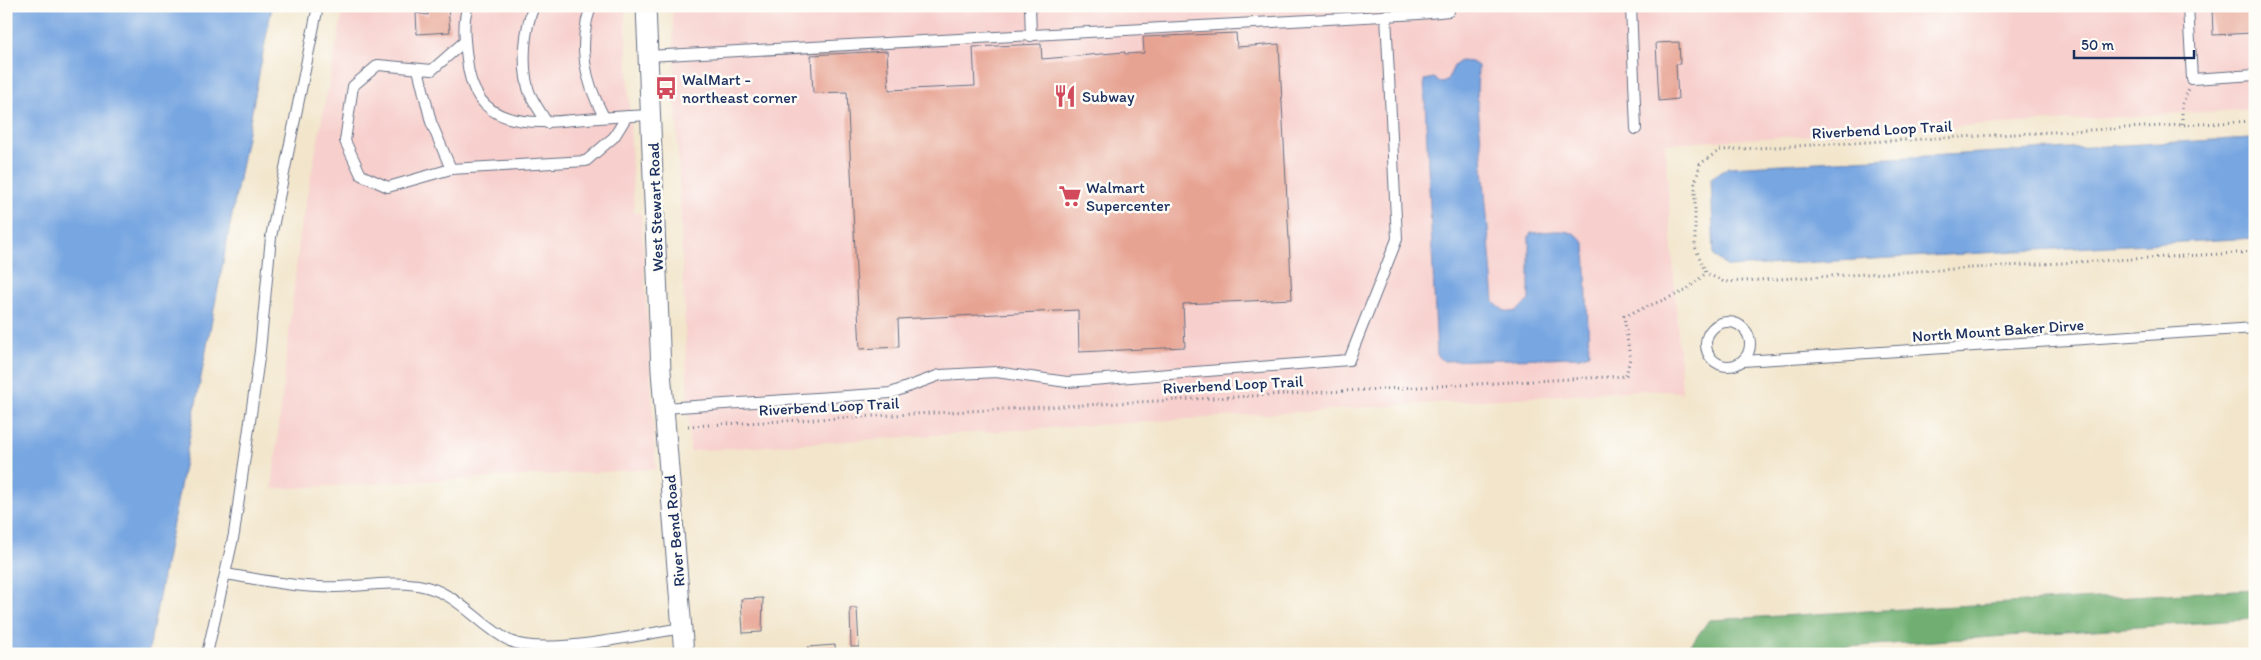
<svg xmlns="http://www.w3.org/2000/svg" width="2261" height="660" font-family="Itim,sans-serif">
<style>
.built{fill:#f7d0cd}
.forest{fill:#70af71;stroke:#466f68}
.water{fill:#77a6e1;stroke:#496aa0}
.building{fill:#e7a392}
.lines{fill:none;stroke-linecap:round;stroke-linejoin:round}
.service-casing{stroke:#666f84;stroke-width:12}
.minor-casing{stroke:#666f84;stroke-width:21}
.path{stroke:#666f84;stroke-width:3;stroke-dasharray:1 4;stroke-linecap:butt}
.service{stroke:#fff;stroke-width:10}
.minor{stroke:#fff;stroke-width:19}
.labels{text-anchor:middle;stroke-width:5;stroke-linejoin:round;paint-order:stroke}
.poi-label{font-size:16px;fill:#1b2f5e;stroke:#fdfcf7;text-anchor:start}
.street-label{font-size:16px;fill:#1b2f5e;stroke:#fdfcf7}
</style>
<rect width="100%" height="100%" fill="#fdfcf7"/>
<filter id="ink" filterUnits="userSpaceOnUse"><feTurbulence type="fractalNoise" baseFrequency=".02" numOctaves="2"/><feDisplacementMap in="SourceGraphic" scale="10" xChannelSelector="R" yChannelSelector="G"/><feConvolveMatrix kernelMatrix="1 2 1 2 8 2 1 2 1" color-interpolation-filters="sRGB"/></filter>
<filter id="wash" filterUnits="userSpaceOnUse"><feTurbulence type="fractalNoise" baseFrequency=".0096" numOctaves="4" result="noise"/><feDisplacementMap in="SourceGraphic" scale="20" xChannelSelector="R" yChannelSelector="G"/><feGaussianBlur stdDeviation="1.12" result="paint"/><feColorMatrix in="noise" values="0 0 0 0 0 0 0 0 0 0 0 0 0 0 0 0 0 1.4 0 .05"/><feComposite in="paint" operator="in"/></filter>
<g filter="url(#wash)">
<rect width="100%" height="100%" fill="#f2e5cb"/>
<g class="built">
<path d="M 344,6 L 625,6 L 634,213 L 641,213 L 656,469 L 272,489 L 300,232 Z"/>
<path d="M 672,6 L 2255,6 L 2255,109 L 1665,144 L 1682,392 L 1643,390 L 690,451 Z"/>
</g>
<path class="forest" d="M 2255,589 L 2255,619 L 1744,654 L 1684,654 L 1709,620 Z"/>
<g class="water">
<path d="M 6,6 L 272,6 L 148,654 L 6,654 Z"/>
<path d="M 1460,61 L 1472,62 L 1478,66 L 1477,94 L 1494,302 C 1509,318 1516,313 1529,300 L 1529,236 L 1531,233 C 1551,232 1576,225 1585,245 L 1589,354 L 1580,357 L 1444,361 L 1437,355 L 1424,80 L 1434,78 L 1442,83 L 1447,81 L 1454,66 Z"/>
<path d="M 2251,138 L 2255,140 L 2255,238 L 1728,267 L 1714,256 L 1711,178 L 1729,167 Z"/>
</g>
<g id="blocks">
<g class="building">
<path d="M 428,6 L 448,7 L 450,32 L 417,34 L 416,13 L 428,15 Z"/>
<path d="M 2212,6 L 2255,6 L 2255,44 L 2253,33 L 2213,35 Z"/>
<path d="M 1236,33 L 1237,47 L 1279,44 L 1292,299 L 1183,304 L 1185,347 L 1079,352 L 1078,310 L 898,319 L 899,347 L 860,349 L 847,92 L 813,93 L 811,55 L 887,51 L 889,90 L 975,86 L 973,47 L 1041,44 L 1042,59 L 1125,52 L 1125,54 L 1144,53 L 1143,37 Z"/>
<path d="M 1679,42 L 1680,64 L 1676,64 L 1678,99 L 1659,101 L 1656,43 Z"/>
<path d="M 763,598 L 762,632 L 743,633 L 741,599 Z"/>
<path d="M 850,608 L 857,608 L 859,647 L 851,647 Z"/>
<path d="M 835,645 L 836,654 L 808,654 L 808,647 Z"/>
</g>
</g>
</g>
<g filter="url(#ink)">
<use href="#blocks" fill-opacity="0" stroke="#666f84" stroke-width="1"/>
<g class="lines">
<defs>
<g id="service">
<path d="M 468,6 C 462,21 465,43 467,59 C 473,131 532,124 586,119 C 608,117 629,116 651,115"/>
<path d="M 534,6 C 524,29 522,64 528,88 C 531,100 541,112 547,123"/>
<path d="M 591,6 C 577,46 585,81 604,117"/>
<path d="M 1030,6 L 1031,36"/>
<path d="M 1631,6 L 1636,129"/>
<path d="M 2188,6 L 2192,79 L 2255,75"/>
<path d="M 465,41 L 432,70 L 378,65 L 353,86 L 345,141 L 361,175 L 388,187 L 451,169 L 586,161 L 614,137 L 627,116"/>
<path d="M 648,56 L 1419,14 L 1449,11 L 1449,6"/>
<path d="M 418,69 L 431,122 L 451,169"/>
<circle cx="1728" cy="344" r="22"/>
<path d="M 1743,361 L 2255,328"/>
<path d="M 664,408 L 891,393 L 940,375 L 996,372 L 1067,382 L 1349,360 L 1397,239 L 1386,15"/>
<path d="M 226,574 C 257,579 288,586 319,587 C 352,589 385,580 418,585 C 459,592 476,624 510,641 C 544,657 643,634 682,628"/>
<path d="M 207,654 L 234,534 L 260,351 L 271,237 L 318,6"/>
</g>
<path id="minor" d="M 646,6 L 661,371 L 684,654"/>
</defs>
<use href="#service" class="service-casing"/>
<use href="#minor" class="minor-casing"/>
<g class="path">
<path d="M 2255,121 L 1720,150 L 1700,164 L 1695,184 L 1695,247 L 1706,273 L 1724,282 L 2255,252"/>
<path d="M 2182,124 L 2182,104 L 2189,89"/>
<path d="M 688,426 L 1626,376 L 1630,358 L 1624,316 L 1685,291 L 1706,273"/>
</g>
<use href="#service" class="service"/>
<use href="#minor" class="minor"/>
</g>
</g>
<defs>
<symbol id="bus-bare" viewBox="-9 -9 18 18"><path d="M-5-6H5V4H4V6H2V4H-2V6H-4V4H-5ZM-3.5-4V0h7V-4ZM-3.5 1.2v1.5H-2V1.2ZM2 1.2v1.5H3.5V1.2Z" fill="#d1495b" stroke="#fdfcf7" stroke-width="2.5" paint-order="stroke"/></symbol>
<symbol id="restaurant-bare" viewBox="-9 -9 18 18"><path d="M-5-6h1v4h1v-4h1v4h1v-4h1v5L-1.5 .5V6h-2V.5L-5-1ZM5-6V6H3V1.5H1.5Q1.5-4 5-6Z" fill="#d1495b" stroke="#fdfcf7" stroke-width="2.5" paint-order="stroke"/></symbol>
<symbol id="supermarket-bare" viewBox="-9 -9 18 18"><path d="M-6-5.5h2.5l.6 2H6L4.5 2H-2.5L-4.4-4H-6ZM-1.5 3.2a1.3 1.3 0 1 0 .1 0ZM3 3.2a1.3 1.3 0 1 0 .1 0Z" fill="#d1495b" stroke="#fdfcf7" stroke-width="2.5" paint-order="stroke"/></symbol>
</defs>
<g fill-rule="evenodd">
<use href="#bus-bare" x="650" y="72" width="32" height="32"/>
<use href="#restaurant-bare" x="1049" y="80" width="32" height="32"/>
<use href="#supermarket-bare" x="1054" y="180" width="32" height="32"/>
</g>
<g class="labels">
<g class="poi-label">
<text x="682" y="85">WalMart -<tspan x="682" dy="18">northeast corner</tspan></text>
<text x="1082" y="102">Subway</text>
<text x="1086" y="193">Walmart<tspan x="1086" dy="18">Supercenter</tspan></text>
</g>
<g class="street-label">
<text transform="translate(1882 129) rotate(-3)" y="6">Riverbend Loop Trail</text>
<text transform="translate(655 207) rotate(-92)" y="6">West Stewart Road</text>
<text transform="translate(1998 330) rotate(-4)" y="6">North Mount Baker Dirve</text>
<text transform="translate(1233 384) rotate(-3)" y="6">Riverbend Loop Trail</text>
<text transform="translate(829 406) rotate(-3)" y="6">Riverbend Loop Trail</text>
<text transform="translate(674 531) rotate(-95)" y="6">River Bend Road</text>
</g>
</g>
<rect width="2261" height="660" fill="none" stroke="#fdfcf7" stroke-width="25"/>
<path d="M2074 50v8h120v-8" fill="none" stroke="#1b2f5e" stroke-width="2.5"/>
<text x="2081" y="50" font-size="15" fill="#1b2f5e" stroke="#fdfcf7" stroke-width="4" paint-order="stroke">50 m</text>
</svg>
